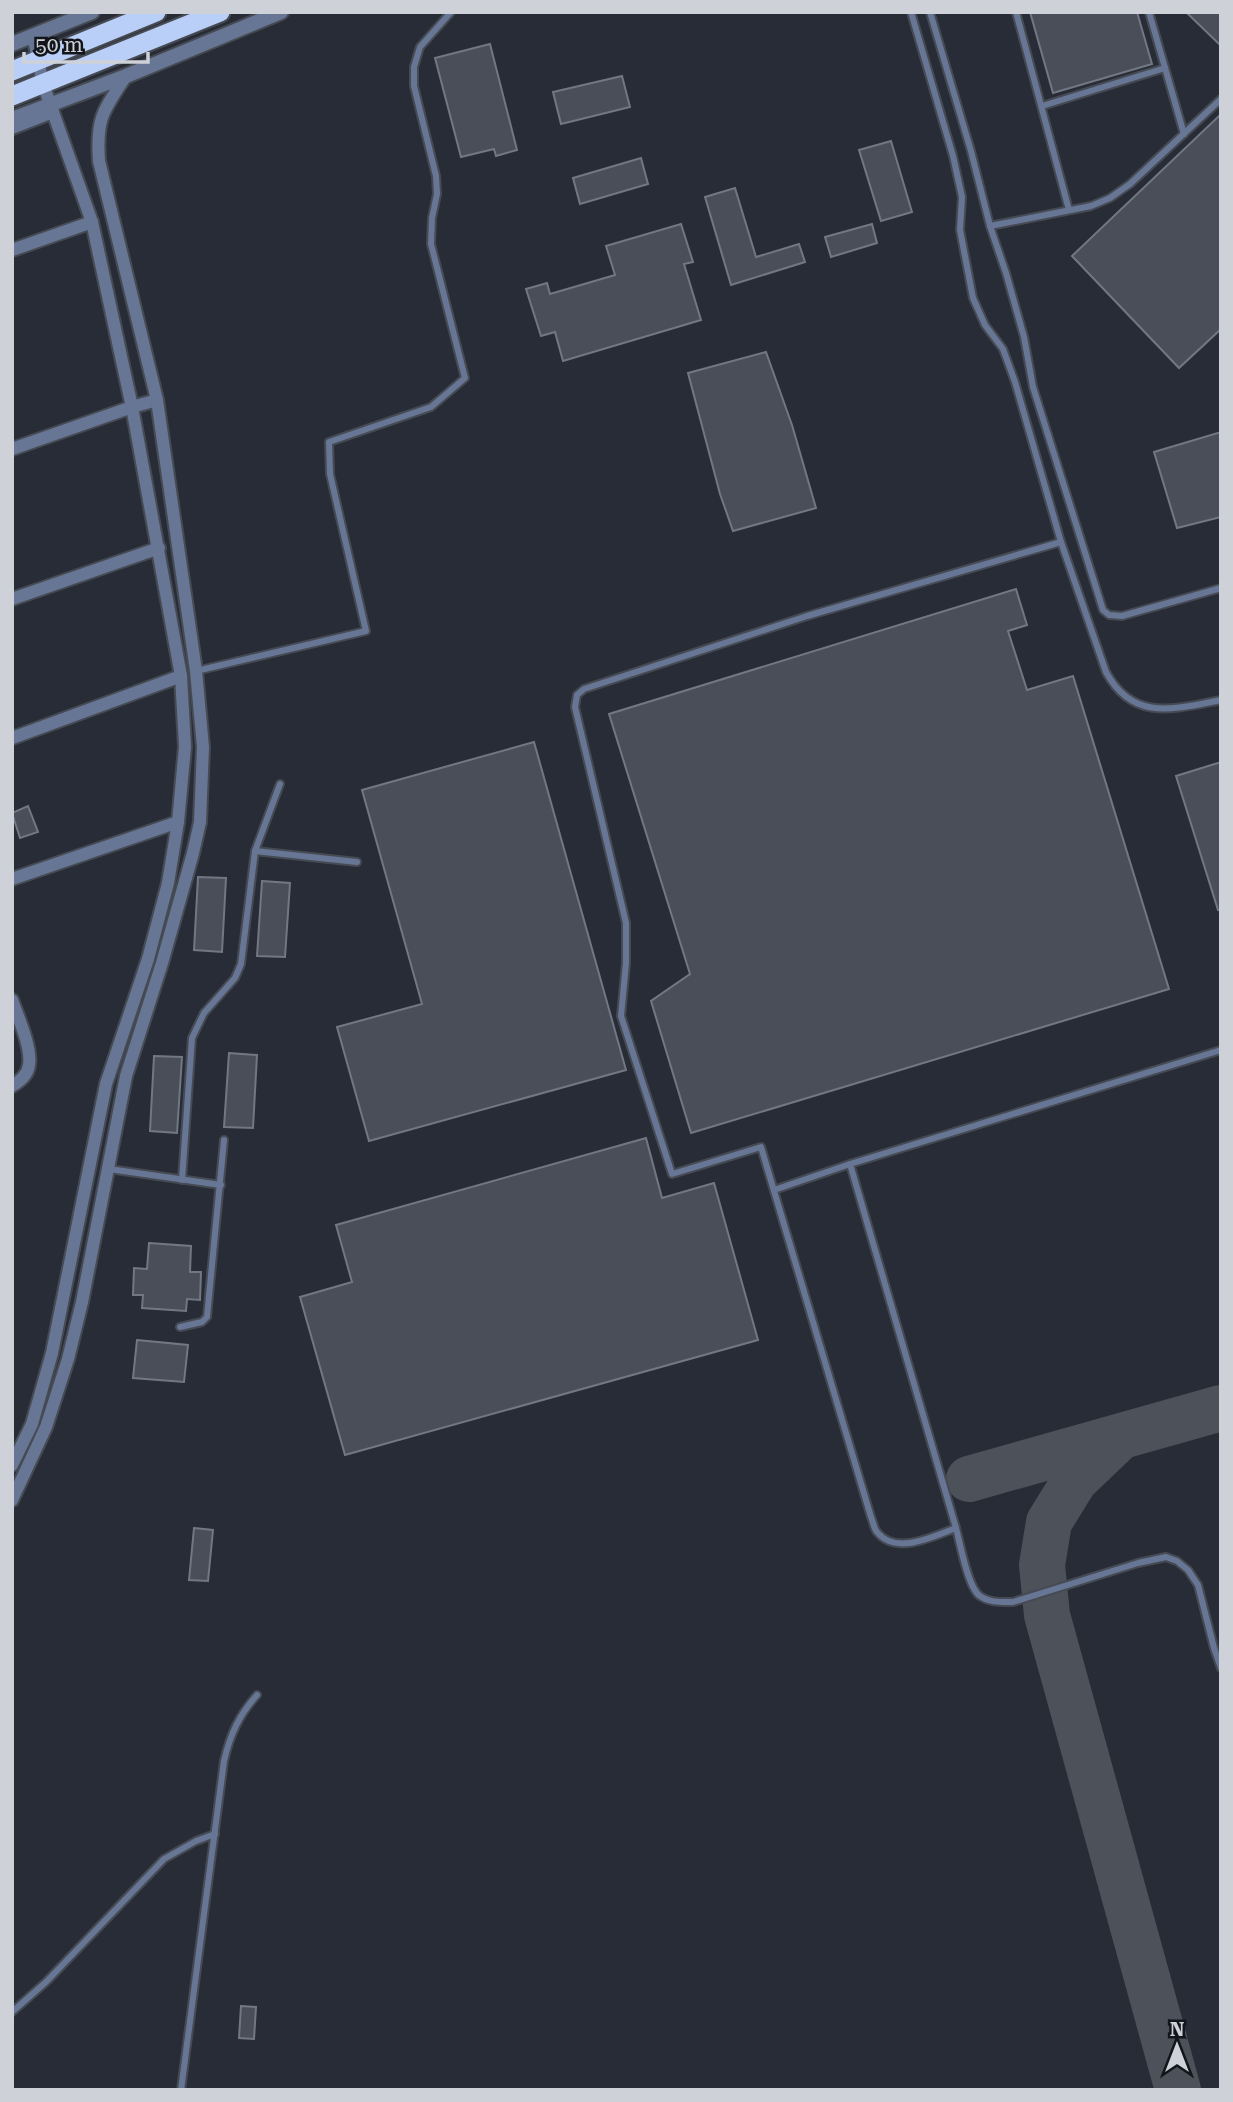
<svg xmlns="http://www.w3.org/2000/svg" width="1233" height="2102" font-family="'Roboto Serif',serif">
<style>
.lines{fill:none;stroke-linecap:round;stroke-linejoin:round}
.taxiway{stroke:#4d525a;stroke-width:46}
.building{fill:#494e59;stroke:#727883;stroke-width:2}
.service-casing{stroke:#454a53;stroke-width:10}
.minor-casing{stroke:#454a53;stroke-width:16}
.tertiary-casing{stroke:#454a53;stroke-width:18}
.trunk-casing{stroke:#454a53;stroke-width:23}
.service{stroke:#677695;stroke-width:6}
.minor{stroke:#677695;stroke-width:12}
.tertiary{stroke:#677695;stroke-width:14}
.trunk{stroke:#bacff8;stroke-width:19}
</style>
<rect width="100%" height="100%" fill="#272c36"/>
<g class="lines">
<g class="taxiway">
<path d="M 1120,1437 L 1075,1480 L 1049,1522 L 1042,1565 L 1047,1615 L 1178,2090"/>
<path d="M 969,1479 L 1221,1408"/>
</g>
</g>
<g class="building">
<path d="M 1030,12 L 1137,12 L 1152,64 L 1053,93 Z"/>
<path d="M 1186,12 L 1221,12 L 1221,46 Z"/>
<path d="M 490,44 L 517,150 L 496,156 L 494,149 L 461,157 L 435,58 Z"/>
<path d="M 622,76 L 630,107 L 561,124 L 553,92 Z"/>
<path d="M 1221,114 L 1221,329 L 1179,368 L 1072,256 Z"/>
<path d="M 891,141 L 912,212 L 881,221 L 859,150 Z"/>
<path d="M 641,158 L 648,184 L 580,204 L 573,178 Z"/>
<path d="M 735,188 L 756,257 L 799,244 L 805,262 L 731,285 L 705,197 Z"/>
<path d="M 681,224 L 693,262 L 684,264 L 701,320 L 563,361 L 555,332 L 541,336 L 526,289 L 547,283 L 550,294 L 615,275 L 606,246 Z"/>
<path d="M 872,224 L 877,243 L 831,257 L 825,237 Z"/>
<path d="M 766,352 L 792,425 L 816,508 L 733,531 L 720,494 L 688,373 Z"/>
<path d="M 1221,432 L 1221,517 L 1177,528 L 1154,452 Z"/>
<path d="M 1016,589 L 1027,625 L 1008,631 L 1027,690 L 1073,676 L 1169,989 L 691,1133 L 651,1001 L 690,974 L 609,714 Z"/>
<path d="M 534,742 L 626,1070 L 369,1141 L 337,1027 L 422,1004 L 362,790 Z"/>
<path d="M 1221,762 L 1221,910 L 1218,910 L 1176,776 Z"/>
<path d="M 28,806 L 38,832 L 20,838 L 12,813 Z"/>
<path d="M 198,877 L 226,878 L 222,952 L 194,950 Z"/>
<path d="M 262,881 L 290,883 L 285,957 L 257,956 Z"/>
<path d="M 229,1053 L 257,1055 L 253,1128 L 224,1127 Z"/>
<path d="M 154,1056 L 182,1057 L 177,1133 L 150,1131 Z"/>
<path d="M 646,1138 L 662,1198 L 714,1183 L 758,1340 L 345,1455 L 300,1297 L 352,1282 L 336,1225 Z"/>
<path d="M 149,1243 L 191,1246 L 190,1272 L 201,1272 L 200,1300 L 187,1299 L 186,1311 L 142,1308 L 143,1295 L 133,1295 L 134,1268 L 147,1269 Z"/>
<path d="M 137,1340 L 188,1345 L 184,1382 L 133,1378 Z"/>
<path d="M 194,1528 L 213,1530 L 208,1581 L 189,1580 Z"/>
<path d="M 241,2006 L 256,2007 L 254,2039 L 239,2038 Z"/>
</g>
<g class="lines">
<defs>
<g id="service">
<path d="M 911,12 L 953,156 L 962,197 L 960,230 L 973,298 L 985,325 L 1003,349 L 1015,382 L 1061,542 L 1106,672 C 1133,722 1174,709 1221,700"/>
<path d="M 930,12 L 971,151 L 990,226 L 1006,273 L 1024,337 L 1033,387 L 1103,610 L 1109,615 L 1122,616 L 1221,588"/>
<path d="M 1016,12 L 1069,210"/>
<path d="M 1149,12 L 1184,134"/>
<path d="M 1042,106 L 1165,68"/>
<path d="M 990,226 L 1091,206 L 1110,198 L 1130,184 L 1221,99"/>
<path d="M 1061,542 L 807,616 L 584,689 L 577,695 L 575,707 L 626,923 L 626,963 L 621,1016 L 672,1174 L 761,1147 L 871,1517 C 873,1521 874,1529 877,1532 C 896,1556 934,1536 956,1528 C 960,1543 968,1588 980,1596 C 990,1603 1002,1602 1013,1602 L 1138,1563 L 1166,1557 L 1177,1561 L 1188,1570 L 1198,1585 L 1214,1648 L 1221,1668"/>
<path d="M 196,671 L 366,631 L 330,474 L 329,442 L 431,407 L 465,378 L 431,244 L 432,218 L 437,194 L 436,176 L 414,86 L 414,67 L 420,47 L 451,12"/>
<path d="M 255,851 L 357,862"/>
<path d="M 850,1164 L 956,1528"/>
<path d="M 109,1169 L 221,1185"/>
<path d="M 182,1180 L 192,1038 L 204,1013 L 235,978 L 241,964 L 255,851 L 280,784"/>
<path d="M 774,1190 L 850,1164 L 1221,1050"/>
<path d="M 180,1327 L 202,1322 L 207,1317 L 224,1140"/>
<path d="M 12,2012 L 46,1982 L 164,1859 L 196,1841 L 215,1834"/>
<path d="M 181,2090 L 224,1761 C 230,1735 239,1715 257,1695"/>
</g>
<g id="minor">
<path d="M 12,128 L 53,112"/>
<path d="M 12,250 L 92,222"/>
<path d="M 12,449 L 132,407 L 157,400"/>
<path d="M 12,599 L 159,548"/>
<path d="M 12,738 L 181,676"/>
<path d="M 12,879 L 178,822"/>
<path d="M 12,1000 C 18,1017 32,1048 29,1065 C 28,1075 20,1081 12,1086"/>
<path d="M 12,1465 L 32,1424 L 52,1353 L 106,1084 L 148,959 L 168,883 L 178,822 L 185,747 L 181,676 L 132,407 L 92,222 L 43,84 L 33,35"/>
<path d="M 12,1500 L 46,1427 L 68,1359 L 82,1302 L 126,1076 L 162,963 L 193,853 L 200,822 L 203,747 L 196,671 L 157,400 L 99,161 C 96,118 103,111 126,76"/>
</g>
<g id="tertiary">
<path d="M 12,44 L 92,12"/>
<path d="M 12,119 L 126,76 L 281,12"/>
</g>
<g id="trunk">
<path d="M 12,71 L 156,12"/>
<path d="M 12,96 L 220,12"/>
</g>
</defs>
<use href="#service" class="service-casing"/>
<use href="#minor" class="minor-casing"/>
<use href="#tertiary" class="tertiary-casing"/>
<use href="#trunk" class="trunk-casing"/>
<use href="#service" class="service"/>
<use href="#minor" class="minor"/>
<use href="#tertiary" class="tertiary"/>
<use href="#trunk" class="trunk"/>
</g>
<rect width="1233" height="2102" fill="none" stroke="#ced1d7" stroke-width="28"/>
<g transform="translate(1177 2046)" stroke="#121519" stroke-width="5" paint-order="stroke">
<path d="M0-5L12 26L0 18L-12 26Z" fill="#ced1d7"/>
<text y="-10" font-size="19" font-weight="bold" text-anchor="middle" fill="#ced1d7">N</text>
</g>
<path d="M24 52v10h124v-10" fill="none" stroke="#ced1d7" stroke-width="3.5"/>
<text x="35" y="52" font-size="21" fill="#ced1d7" stroke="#121519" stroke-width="5" paint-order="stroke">50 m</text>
</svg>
